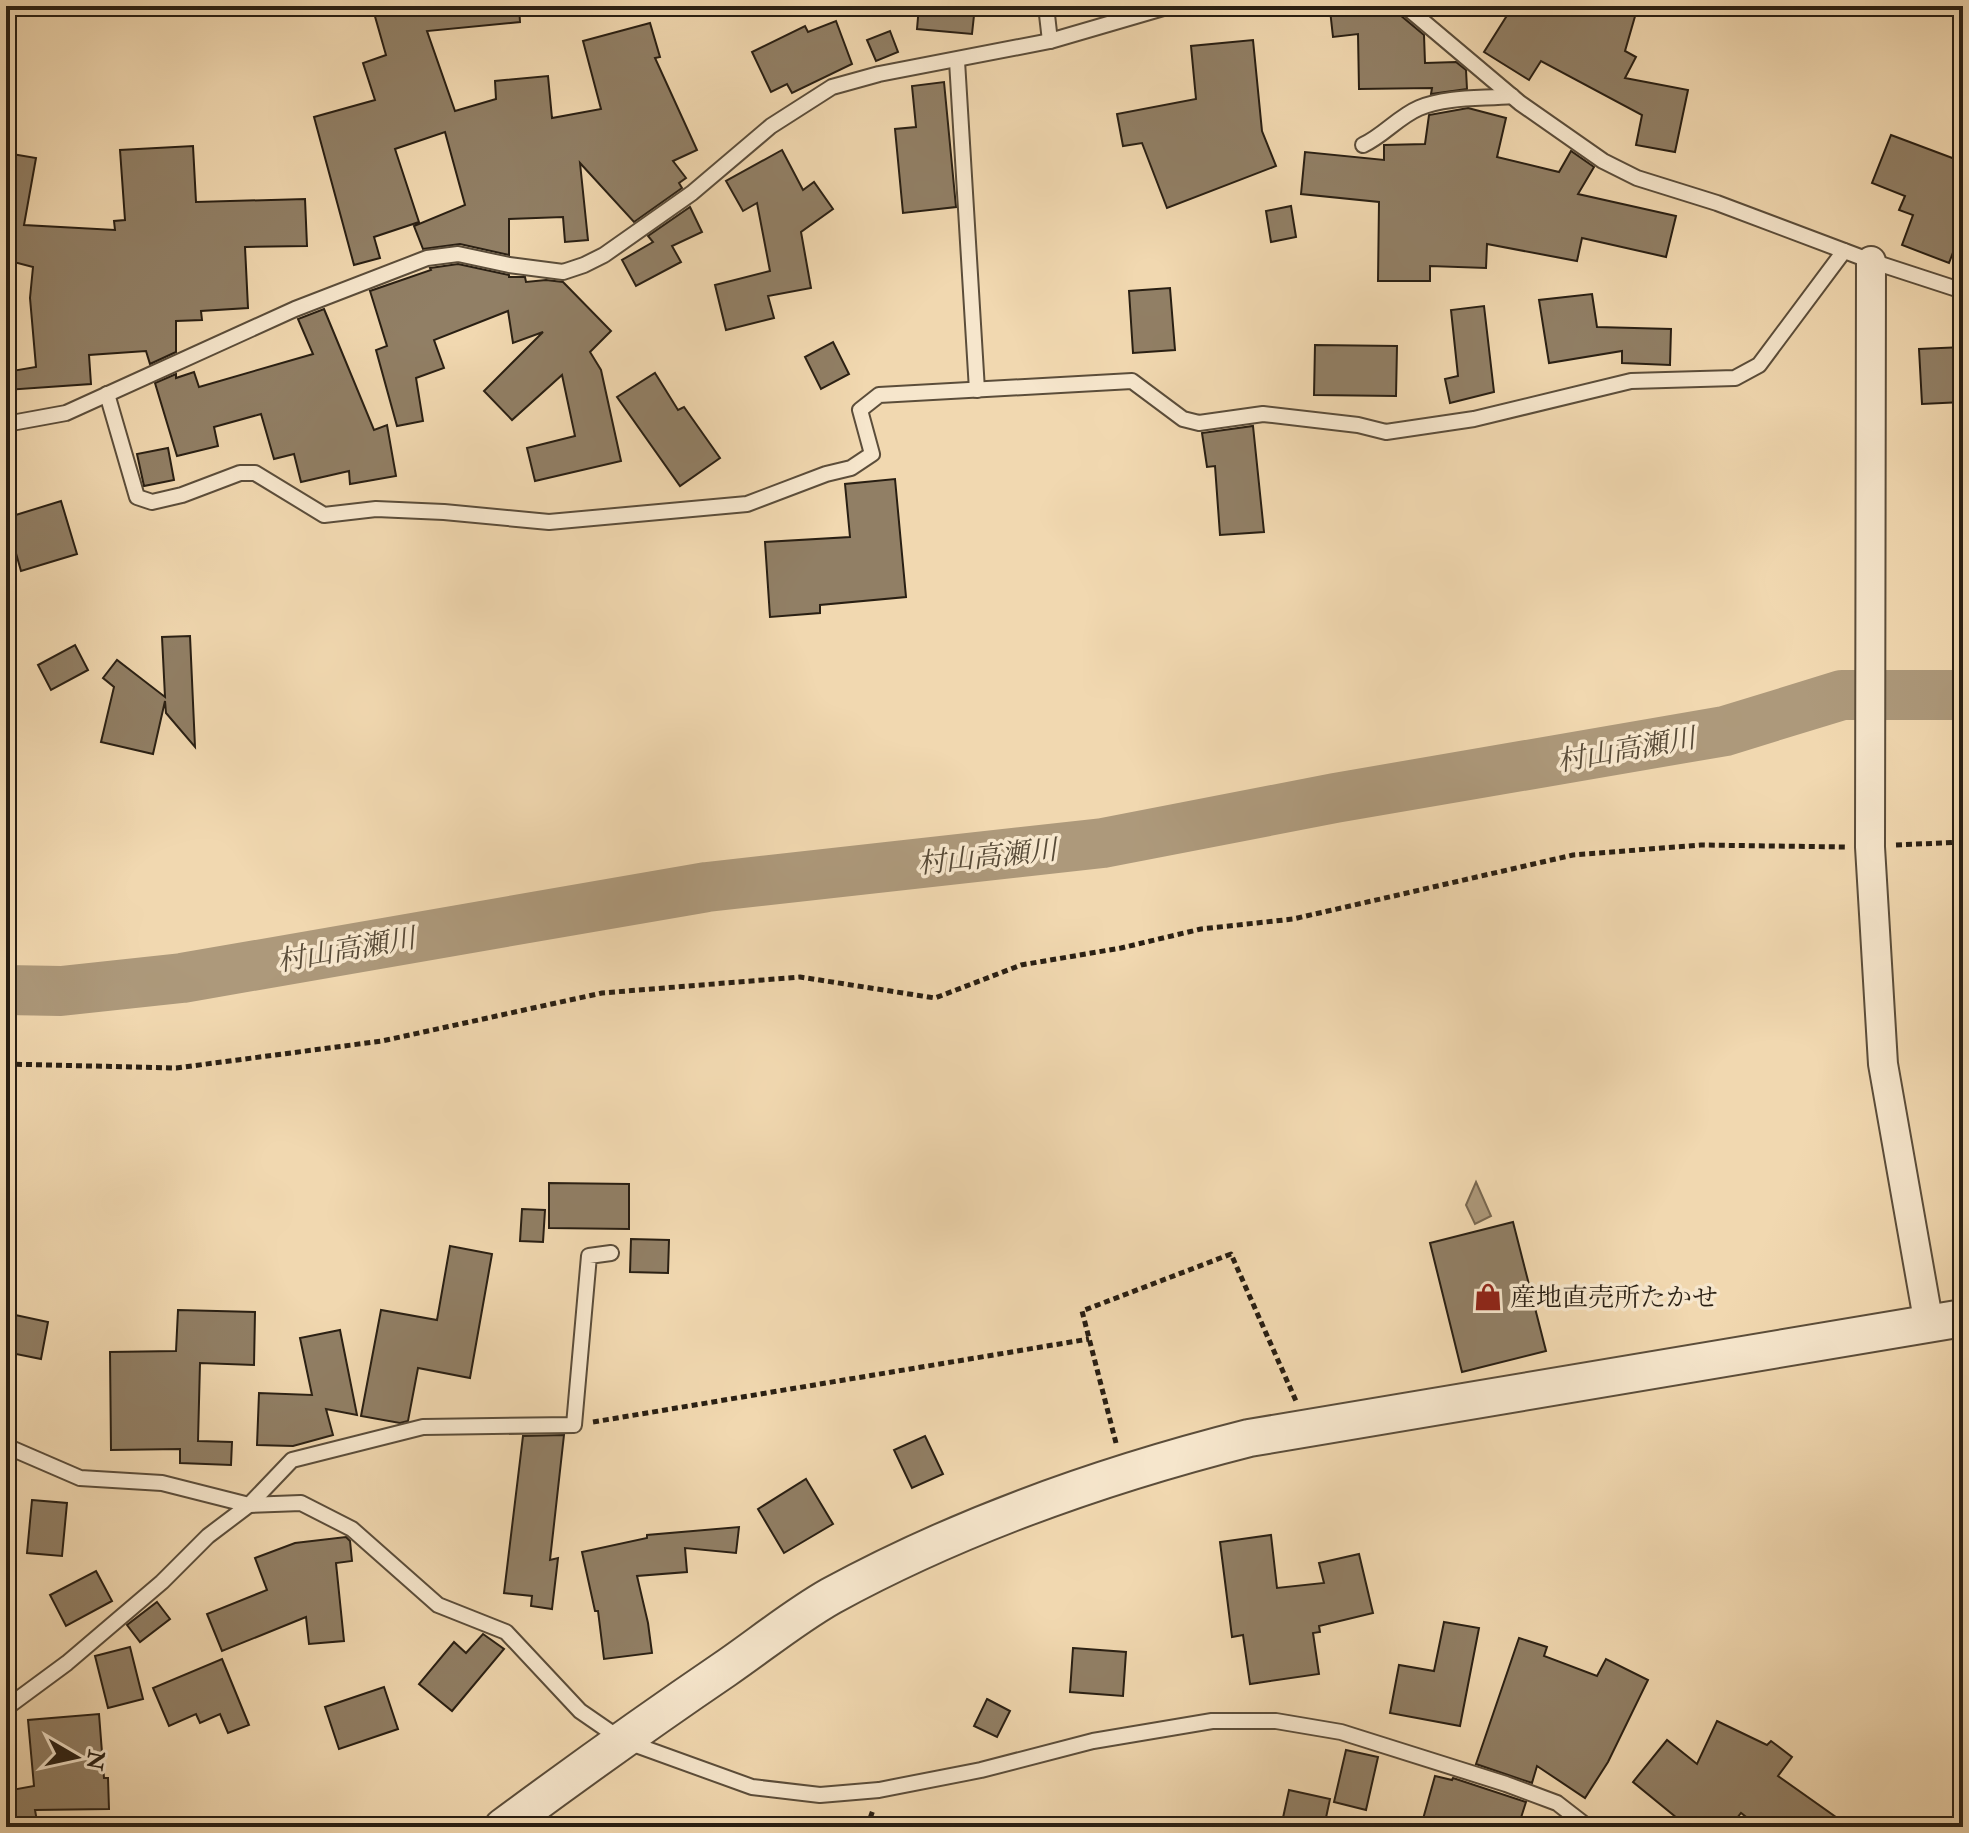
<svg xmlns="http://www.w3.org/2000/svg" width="1969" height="1833" font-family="'IM FELL Double Pica','Noto Serif JP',serif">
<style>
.water{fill:#ad997b;stroke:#786851;stroke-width:2}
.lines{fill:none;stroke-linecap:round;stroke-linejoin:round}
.river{stroke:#ad997b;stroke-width:50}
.building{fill:#917f65;stroke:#291f13;stroke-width:2}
.service-casing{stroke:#5b4d3a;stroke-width:18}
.minor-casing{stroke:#5b4d3a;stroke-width:32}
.tertiary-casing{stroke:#5b4d3a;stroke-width:40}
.path{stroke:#291f13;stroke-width:5;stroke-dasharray:6 4;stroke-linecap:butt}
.service{stroke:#f6e6cc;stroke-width:14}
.minor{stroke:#f6e6cc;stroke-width:28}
.tertiary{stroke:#f6e6cc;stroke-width:36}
.labels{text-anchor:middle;stroke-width:7;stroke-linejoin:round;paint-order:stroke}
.poi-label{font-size:26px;fill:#291f13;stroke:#f6e6cc;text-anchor:start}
.water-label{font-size:28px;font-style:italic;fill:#574a37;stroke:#f6e6cc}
</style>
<rect width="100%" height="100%" fill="#f1d8b0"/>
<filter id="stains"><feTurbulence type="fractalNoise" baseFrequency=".0025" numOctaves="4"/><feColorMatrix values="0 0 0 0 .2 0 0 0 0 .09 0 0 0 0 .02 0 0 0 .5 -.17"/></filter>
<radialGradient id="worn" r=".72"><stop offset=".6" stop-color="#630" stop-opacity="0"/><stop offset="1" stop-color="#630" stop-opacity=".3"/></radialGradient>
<path class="water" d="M 1476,1182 L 1491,1216 L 1475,1224 L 1466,1205 Z"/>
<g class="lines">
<path class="river" d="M 6,990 L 61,991 L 182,978 L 707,887 L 1103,843 L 1335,798 L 1725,731 L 1842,695 L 1963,695"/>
</g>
<g class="building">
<path d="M 372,6 L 519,6 L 520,22 L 427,31 L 455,111 L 496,99 L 495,81 L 548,76 L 552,118 L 601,109 L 583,41 L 650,23 L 660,57 L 655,58 L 697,150 L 673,161 L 686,178 L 679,183 L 682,188 L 634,222 L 580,163 L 588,240 L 565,242 L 563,217 L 509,219 L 509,255 L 460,244 L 423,249 L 414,226 L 465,205 L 445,132 L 395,149 L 419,222 L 374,237 L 380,258 L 354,265 L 314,117 L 375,100 L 363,63 L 386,55 Z"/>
<path d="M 919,6 L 975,6 L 972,34 L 917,29 Z"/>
<path d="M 1369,6 L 1395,6 L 1399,14 L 1424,35 L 1425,63 L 1456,62 L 1466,70 L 1467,89 L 1431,94 L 1432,88 L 1359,89 L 1358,34 L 1333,37 L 1330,10 Z"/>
<path d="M 1513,6 L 1638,6 L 1625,51 L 1636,57 L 1625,78 L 1688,90 L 1675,152 L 1636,145 L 1642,115 L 1541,61 L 1529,80 L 1484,52 Z"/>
<path d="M 836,21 L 852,64 L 792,93 L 787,84 L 771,92 L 752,52 L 805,26 L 808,32 Z"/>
<path d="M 890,31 L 898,52 L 876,61 L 867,40 Z"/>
<path d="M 1253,40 L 1262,131 L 1276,166 L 1167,208 L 1142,143 L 1123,146 L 1117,114 L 1196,99 L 1191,46 Z"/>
<path d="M 944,82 L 956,207 L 903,213 L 895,129 L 916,127 L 912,86 Z"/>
<path d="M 1468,108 L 1506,118 L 1497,157 L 1559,172 L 1571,151 L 1594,167 L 1578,194 L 1676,216 L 1666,257 L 1582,238 L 1577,261 L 1487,244 L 1486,268 L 1430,266 L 1430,281 L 1378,281 L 1379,202 L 1301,194 L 1305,152 L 1384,160 L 1384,145 L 1425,144 L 1429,115 Z"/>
<path d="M 1891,135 L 1963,162 L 1963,226 L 1949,263 L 1902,245 L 1913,215 L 1899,210 L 1905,196 L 1872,183 Z"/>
<path d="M 193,146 L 196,202 L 305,199 L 307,246 L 245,247 L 248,308 L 201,311 L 202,320 L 176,321 L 176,352 L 150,364 L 146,351 L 89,355 L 91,384 L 6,390 L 6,372 L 36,367 L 30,298 L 33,267 L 6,260 L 6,153 L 36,158 L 24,225 L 115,230 L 114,221 L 125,220 L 120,150 Z"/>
<path d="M 782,150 L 803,190 L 814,182 L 833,209 L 801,232 L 811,288 L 768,296 L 774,318 L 726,330 L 715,285 L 770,271 L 757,203 L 743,211 L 726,181 Z"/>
<path d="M 1291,206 L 1296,237 L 1271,242 L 1266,211 Z"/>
<path d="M 690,207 L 702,232 L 672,246 L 681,262 L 636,286 L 622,260 L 653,242 L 648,236 Z"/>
<path d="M 458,264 L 509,275 L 509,277 L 525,277 L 526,282 L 546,280 L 563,282 L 611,331 L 590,352 L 601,370 L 621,461 L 535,481 L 527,448 L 575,436 L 562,375 L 512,420 L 484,391 L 543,332 L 513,343 L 508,311 L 434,340 L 444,368 L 416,378 L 423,421 L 397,426 L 376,350 L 387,346 L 370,291 L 431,270 L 430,268 Z"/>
<path d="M 1170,288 L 1175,350 L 1133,353 L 1129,291 Z"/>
<path d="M 1592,294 L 1597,327 L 1671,329 L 1670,365 L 1622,363 L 1622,351 L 1549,363 L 1539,300 Z"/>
<path d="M 1484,306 L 1494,392 L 1450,403 L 1445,379 L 1458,376 L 1451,310 Z"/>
<path d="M 324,309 L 374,430 L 387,425 L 396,476 L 350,484 L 349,471 L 301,482 L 294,454 L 274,459 L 261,414 L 214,427 L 218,446 L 177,456 L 155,383 L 176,374 L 176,378 L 194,372 L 199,387 L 313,354 L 298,319 Z"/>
<path d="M 833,342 L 849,374 L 821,389 L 805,357 Z"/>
<path d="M 1315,345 L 1397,346 L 1396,396 L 1314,395 Z"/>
<path d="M 1963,347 L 1963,402 L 1922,404 L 1919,349 Z"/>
<path d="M 655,373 L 678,410 L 684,407 L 720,458 L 680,486 L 617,397 Z"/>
<path d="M 1253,426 L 1264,532 L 1220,535 L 1215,466 L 1207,467 L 1202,433 Z"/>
<path d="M 168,448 L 174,480 L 144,486 L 137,454 Z"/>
<path d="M 895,479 L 906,597 L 820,605 L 820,613 L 770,617 L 765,542 L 850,537 L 845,484 Z"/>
<path d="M 61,501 L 77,554 L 21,571 L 6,518 Z"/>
<path d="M 190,636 L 195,747 L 166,713 L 165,701 L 153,754 L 101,742 L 114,687 L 103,678 L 117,660 L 165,697 L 162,637 Z"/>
<path d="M 75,645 L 88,670 L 51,690 L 38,665 Z"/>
<path d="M 549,1183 L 629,1184 L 629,1229 L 549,1228 Z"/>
<path d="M 522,1209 L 545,1210 L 543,1242 L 520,1241 Z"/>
<path d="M 1513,1222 L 1546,1351 L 1462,1372 L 1430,1243 Z"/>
<path d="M 631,1239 L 669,1240 L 668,1273 L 630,1272 Z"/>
<path d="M 450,1246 L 492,1254 L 470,1378 L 418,1368 L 408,1421 L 400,1423 L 361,1416 L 381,1310 L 437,1320 Z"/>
<path d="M 178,1310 L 255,1312 L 254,1365 L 200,1363 L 198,1441 L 232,1442 L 231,1465 L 180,1463 L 180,1449 L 111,1450 L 110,1352 L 176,1351 Z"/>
<path d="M 6,1313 L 48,1322 L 41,1359 L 6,1352 Z"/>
<path d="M 340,1330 L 357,1415 L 326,1409 L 333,1435 L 293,1446 L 257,1445 L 259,1393 L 312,1395 L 300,1338 Z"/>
<path d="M 564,1435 L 550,1560 L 558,1558 L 552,1609 L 531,1606 L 532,1596 L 504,1593 L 523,1436 Z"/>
<path d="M 925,1436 L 943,1474 L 912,1488 L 894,1450 Z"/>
<path d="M 806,1479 L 833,1524 L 784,1553 L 758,1509 Z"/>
<path d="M 32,1500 L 67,1503 L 62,1556 L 27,1553 Z"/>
<path d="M 739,1527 L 736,1553 L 685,1548 L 687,1572 L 637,1576 L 648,1623 L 652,1653 L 604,1659 L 598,1611 L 595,1611 L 582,1552 L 647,1538 L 647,1535 Z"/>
<path d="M 1271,1535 L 1277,1588 L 1324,1583 L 1319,1563 L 1359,1554 L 1373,1613 L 1319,1626 L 1320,1632 L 1313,1633 L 1319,1674 L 1250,1684 L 1243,1635 L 1232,1637 L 1220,1542 Z"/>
<path d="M 346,1537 L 350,1541 L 352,1561 L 336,1563 L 344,1641 L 309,1644 L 306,1617 L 222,1651 L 207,1614 L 267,1590 L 255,1558 L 295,1543 Z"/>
<path d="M 96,1571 L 112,1601 L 66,1626 L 50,1595 Z"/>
<path d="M 157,1602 L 170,1619 L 140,1642 L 127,1625 Z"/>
<path d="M 1444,1622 L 1479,1628 L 1460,1726 L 1390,1713 L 1399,1665 L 1434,1671 Z"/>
<path d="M 483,1634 L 504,1649 L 452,1711 L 419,1684 L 454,1642 L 466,1653 Z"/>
<path d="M 1519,1638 L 1547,1647 L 1544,1656 L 1597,1676 L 1606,1659 L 1648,1680 L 1608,1762 L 1585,1798 L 1537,1766 L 1532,1783 L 1476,1764 Z"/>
<path d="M 130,1647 L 143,1699 L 108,1708 L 95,1656 Z"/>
<path d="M 1073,1648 L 1126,1652 L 1123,1696 L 1070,1692 Z"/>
<path d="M 222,1659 L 249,1725 L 228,1733 L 220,1714 L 200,1723 L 196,1714 L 169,1726 L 153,1688 Z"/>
<path d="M 384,1687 L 398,1729 L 339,1749 L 325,1707 Z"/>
<path d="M 987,1699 L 1010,1711 L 997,1737 L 974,1726 Z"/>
<path d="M 99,1714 L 104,1778 L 108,1778 L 109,1809 L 35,1810 L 38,1827 L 6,1827 L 6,1791 L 34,1786 L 28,1720 Z"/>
<path d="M 1717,1721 L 1767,1745 L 1771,1741 L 1792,1757 L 1778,1776 L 1850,1827 L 1759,1827 L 1741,1813 L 1730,1827 L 1688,1827 L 1633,1782 L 1667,1740 L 1697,1764 Z"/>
<path d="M 1346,1750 L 1378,1757 L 1366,1810 L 1334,1802 Z"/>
<path d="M 1435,1776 L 1452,1780 L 1453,1778 L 1526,1802 L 1518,1827 L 1451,1827 L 1423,1819 Z"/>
<path d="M 1289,1790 L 1330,1799 L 1324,1827 L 1281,1827 Z"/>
</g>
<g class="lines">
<defs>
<g id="service">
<path d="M 1046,6 L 1050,41"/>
<path d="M 1405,6 L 1520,103 L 1603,161 L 1637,178 L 1717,203 L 1871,261 L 1963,291"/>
<path d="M 957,61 L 977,390"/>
<path d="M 1363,145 C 1383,136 1398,117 1419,108 C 1447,96 1483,99 1512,96"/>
<path d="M 107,394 L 137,497 L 152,502 L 182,495 L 240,473 L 255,473 L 324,515 L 376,509 L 444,512 L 549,522 L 747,504 L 826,474 L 851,468 L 872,454 L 860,410 L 879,395 L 1132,381 L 1183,419 L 1199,423 L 1263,414 L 1358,425 L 1386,432 L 1474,419 L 1631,381 L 1735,378 L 1759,365 L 1844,251"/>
<path d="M 6,424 L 66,413 L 295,309 L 427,258 L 458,254 L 509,265 L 563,272 L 584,265 L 604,255 L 692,193 L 771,126 L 832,87 L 879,74 L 1050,41 L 1170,6"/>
<path d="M 6,1446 L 80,1478 L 162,1483 L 249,1505 L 301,1503 L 352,1529 L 438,1605 L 506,1632 L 580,1711 L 622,1740 L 752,1787 L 820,1795 L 879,1790 L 981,1770 L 1093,1741 L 1212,1721 L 1276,1721 L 1341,1732 L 1506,1784 L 1557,1803 L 1588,1827"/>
<path d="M 6,1708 L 67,1663 L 162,1582 L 208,1536 L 249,1505 L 292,1460 L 423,1427 L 574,1425 L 589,1256 L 611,1253"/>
</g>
<path id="minor" d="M 1871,261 L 1870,847 L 1883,1064 L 1929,1325"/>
<path id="tertiary" d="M 503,1827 C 576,1773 650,1720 725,1669 C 760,1645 794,1617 831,1596 C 963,1524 1103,1475 1249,1438 L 1963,1318"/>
</defs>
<use href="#service" class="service-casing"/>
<use href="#minor" class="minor-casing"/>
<use href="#tertiary" class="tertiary-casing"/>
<g class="path">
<path d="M 1896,845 L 1963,842"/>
<path d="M 6,1064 L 176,1068 L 382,1041 L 602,993 L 800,977 L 935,998 L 1021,965 L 1121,948 L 1201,929 L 1293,919 L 1573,855 L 1701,845 L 1846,847"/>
<path d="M 593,1422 L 1089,1339"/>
<path d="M 1116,1443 L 1082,1311 L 1231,1254 L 1296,1401"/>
<path d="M 867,1827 L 873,1810"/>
</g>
<use href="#service" class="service"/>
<use href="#minor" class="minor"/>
<use href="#tertiary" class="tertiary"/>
</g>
<defs>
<symbol id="shop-bare" viewBox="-9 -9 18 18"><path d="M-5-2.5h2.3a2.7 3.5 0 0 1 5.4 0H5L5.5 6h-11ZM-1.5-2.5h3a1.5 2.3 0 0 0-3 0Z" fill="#8f2418" stroke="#f6e6cc" stroke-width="2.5" paint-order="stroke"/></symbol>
</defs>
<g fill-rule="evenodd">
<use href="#shop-bare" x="1468" y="1277" width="40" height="40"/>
</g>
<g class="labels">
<g class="poi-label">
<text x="1510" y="1306">産地直売所たかせ</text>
</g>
<g class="water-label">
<text transform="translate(1626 749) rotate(-10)" y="10">村山高瀬川</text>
<text transform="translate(987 856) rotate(-6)" y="10">村山高瀬川</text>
<text transform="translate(346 949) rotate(-10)" y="10">村山高瀬川</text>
</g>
</g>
<rect width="1969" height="1833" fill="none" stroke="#f1d8b0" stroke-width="32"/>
<rect x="8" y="8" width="1953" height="1817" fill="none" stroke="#291f13" stroke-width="4"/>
<rect x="16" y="16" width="1937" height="1801" fill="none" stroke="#291f13" stroke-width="2"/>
<g transform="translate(76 1757) rotate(99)" stroke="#f6e6cc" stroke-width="6" paint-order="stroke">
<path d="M0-6L14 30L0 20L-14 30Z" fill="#291f13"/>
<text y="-12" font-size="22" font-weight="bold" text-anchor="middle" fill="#291f13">N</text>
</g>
<rect width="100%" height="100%" filter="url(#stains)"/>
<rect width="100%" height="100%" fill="url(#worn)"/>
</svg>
